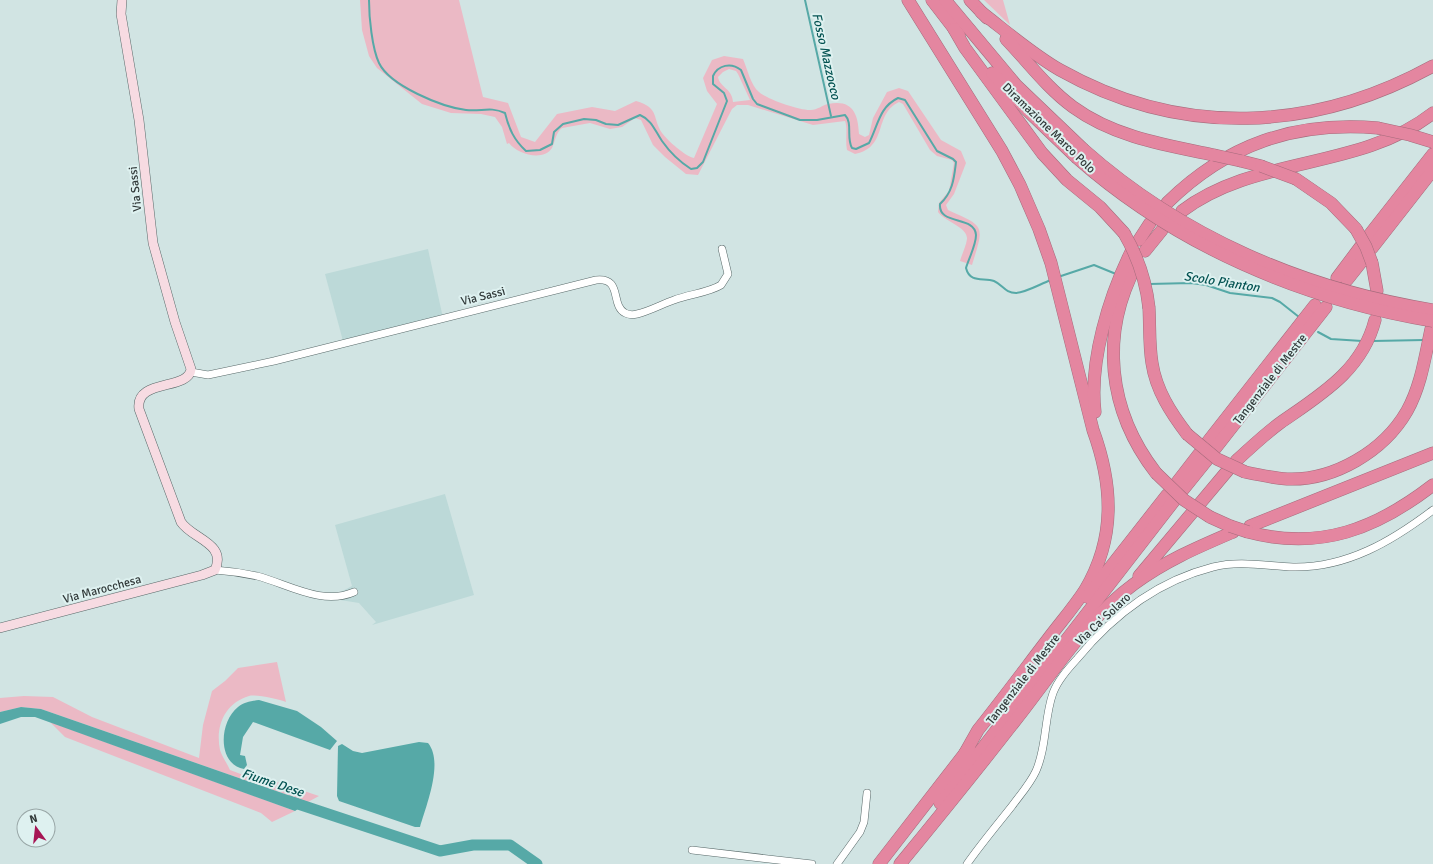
<svg xmlns="http://www.w3.org/2000/svg" width="1433" height="864" font-family="Signika,sans-serif">
<style>
.built{fill:#bcd9d8}
.green{fill:#ebb9c5;fill-rule:evenodd}
.water{fill:#56a9a7}
.lines{fill:none;stroke-linecap:round;stroke-linejoin:round}
.stream{stroke:#56a9a7;stroke-width:2}
.river{stroke:#56a9a7;stroke-width:11}
.street-casing{stroke:#586969;stroke-width:8}
.secondary-casing{stroke:#586969;stroke-width:10}
.highway-casing{stroke:#a56b7c;stroke-width:13}
.street{stroke:#fff;stroke-width:7}
.secondary{stroke:#f7dbe2;stroke-width:9}
.highway{stroke:#e486a0;stroke-width:12}
.highway-bridge-casing{stroke:#a56b7c;stroke-width:13;stroke-linecap:butt}
.highway-bridge{stroke:#e486a0;stroke-width:12}
.labels{text-anchor:middle;stroke-width:4;stroke-linejoin:round;paint-order:stroke}
.street-label{font-size:12px;fill:#313939;stroke:#def1f0}
.water-label{font-size:13px;font-style:italic;fill:#035251;stroke:#def1f0}
</style>
<rect width="100%" height="100%" fill="#d1e4e3"/>
<g class="built">
<path d="M 428,249 L 443,318 L 343,341 L 325,274 Z"/>
<path d="M 445,494 L 474,595 L 372,625 L 376,622 L 359,603 L 334,599 L 335,595 L 352,586 L 335,525 Z"/>
</g>
<g class="green">
<path d="M 360,0 L 459,0 L 483,97 L 508,103 L 521,137 L 535,142 L 557,114 L 592,107 L 615,111 L 636,101 C 660,108 652,118 662,133 C 668,141 685,156 694,158 L 717,104 L 707,91 L 703,78 L 712,60 L 724,56 L 743,59 C 747,68 751,86 759,92 C 766,99 801,111 811,110 C 817,110 823,105 828,104 C 853,99 858,114 859,134 L 865,137 L 869,135 L 873,118 L 887,92 L 899,88 L 908,91 L 941,140 L 961,151 L 966,163 L 954,194 L 946,205 L 948,210 C 986,227 984,225 972,265 L 960,261 C 962,254 966,246 967,239 C 968,227 945,222 938,212 L 939,203 L 949,191 L 954,163 L 952,160 L 937,156 L 930,150 L 903,104 L 899,102 C 873,114 889,147 855,154 L 847,150 C 845,140 848,128 845,121 L 813,125 L 748,105 L 737,105 L 732,109 L 698,175 L 686,174 L 665,157 L 653,145 L 641,120 L 635,118 L 622,127 L 610,129 L 590,123 L 562,128 C 556,132 555,142 552,148 C 543,162 517,154 509,143 L 507,144 L 502,127 L 495,117 L 481,114 L 451,113 L 422,104 L 377,68 L 369,56 L 362,30 ZM 729,69 L 736,71 L 738,74 L 750,100 L 733,102 C 732,88 720,88 718,77 L 723,72 Z"/>
<path d="M 984,0 L 1003,0 L 1010,25 Z"/>
<path d="M 277,662 L 286,702 C 279,699 255,694 249,696 C 225,703 215,726 220,750 C 222,757 227,763 230,770 L 246,776 L 256,775 L 319,796 L 308,802 L 41,709 L 21,707 L 0,712 L 0,698 L 24,696 L 53,697 L 92,717 L 199,758 L 203,725 L 212,691 L 225,681 L 238,668 Z"/>
<path d="M 50,722 L 295,811 L 272,822 L 261,813 L 65,737 Z"/>
</g>
<g class="water">
<path d="M 259,700 L 297,711 L 321,727 L 337,741 L 330,750 L 253,722 L 243,737 L 240,755 L 245,756 L 247,765 L 244,769 C 217,764 219,722 238,707 C 244,702 251,701 259,700 Z"/>
<path d="M 21,707 L 41,709 L 308,802 L 295,811 L 35,717 L 21,717 L 0,724 L 0,712 Z"/>
<path d="M 419,742 L 428,743 C 444,762 426,806 420,827 L 415,827 L 339,801 L 337,796 L 338,746 L 342,744 L 353,751 L 362,753 Z"/>
</g>
<g class="lines">
<g class="stream">
<path d="M 369,0 C 369,17 372,48 379,63 C 390,86 442,107 466,110 C 481,112 490,106 505,113 C 509,129 514,140 526,151 L 540,150 L 552,144 L 554,132 L 563,124 L 584,119 L 596,120 L 606,124 L 618,125 L 640,115 C 652,120 655,131 662,141 C 669,151 680,162 691,169 L 697,168 L 703,162 L 727,101 L 724,93 L 713,84 L 713,76 C 718,65 731,62 741,70 L 753,99 L 757,104 L 800,120 L 817,120 L 845,115 C 853,123 846,138 852,148 L 856,149 L 869,143 C 878,126 879,107 898,98 L 905,100 L 937,151 L 953,159 L 956,162 C 954,178 953,192 940,204 C 938,226 975,215 976,235 C 976,245 969,258 966,268 C 970,284 984,277 994,281 C 1003,285 1005,293 1016,293 C 1027,292 1040,284 1051,280"/>
<path d="M 805,0 L 831,116"/>
<path d="M 1058,277 L 1094,265 L 1116,274"/>
<path d="M 1149,284 L 1191,283 L 1206,285 L 1230,293 L 1272,298 L 1280,302 L 1299,317"/>
<path d="M 1318,332 L 1331,339 L 1362,341"/>
<path d="M 1373,341 L 1424,340"/>
</g>
<path class="river" d="M 289,801 L 440,851 L 473,845 L 510,845 L 537,864"/>
<defs>
<g id="street">
<path d="M 191,372 L 208,375 L 274,361 L 596,280 C 623,277 610,305 625,313 C 629,315 633,315 637,314 C 650,311 662,304 674,300 C 689,294 708,293 721,285 L 728,274 L 722,249"/>
<path d="M 215,570 C 229,571 243,573 257,576 C 288,584 322,606 354,592"/>
<path d="M 692,850 L 812,864"/>
<path d="M 837,864 L 860,832 L 864,822 L 867,793"/>
<path d="M 967,864 C 981,844 997,825 1012,806 C 1020,795 1030,784 1036,771 C 1047,746 1044,718 1053,693 C 1058,680 1068,669 1077,659 C 1113,615 1158,581 1213,567 C 1239,560 1267,566 1293,567 C 1347,568 1392,541 1433,510"/>
</g>
<path id="secondary" d="M 0,628 L 202,575 L 215,570 C 227,543 192,539 181,522 L 139,409 C 135,378 189,391 191,369 L 175,322 L 153,243 L 139,120 L 121,14 L 122,0"/>
<g id="highway">
<path d="M 908,0 L 1002,151 L 1020,185 L 1039,229 L 1051,263 L 1093,430 C 1113,485 1116,538 1085,590 C 1074,607 1060,623 1048,639 C 1025,669 1002,700 978,730 L 965,753"/>
<path d="M 932,0 L 959,35"/>
<path d="M 945,0 L 1016,85 L 1083,149"/>
<path d="M 970,0 L 987,18"/>
<path d="M 981,12 C 1007,32 1032,54 1060,70 C 1181,138 1313,132 1433,66"/>
<path d="M 954,29 L 965,48 L 1042,153 L 1067,180 L 1100,207 L 1124,233"/>
<path d="M 1006,39 C 1028,62 1047,88 1073,107 C 1114,137 1165,145 1214,155"/>
<path d="M 992,73 L 1029,112 L 1076,157"/>
<path d="M 1241,161 L 1261,166"/>
<path d="M 1296,179 L 1331,203 L 1356,229"/>
<path d="M 1167,203 C 1227,144 1295,121 1378,128"/>
<path d="M 1182,211 C 1256,155 1359,171 1433,113"/>
<path d="M 1367,238 L 1433,154"/>
<path d="M 1139,240 L 1150,223"/>
<path d="M 1372,248 L 1433,170"/>
<path d="M 1145,251 L 1162,230"/>
<path d="M 1372,263 L 1377,291"/>
<path d="M 1137,264 C 1099,334 1108,411 1156,473"/>
<path d="M 1337,278 L 1361,246"/>
<path d="M 1347,280 L 1366,256"/>
<path d="M 1149,308 C 1150,326 1149,345 1152,363 C 1156,390 1171,413 1187,434"/>
<path d="M 1095,412 C 1089,361 1109,297 1131,252"/>
<path d="M 1206,444 L 1315,305"/>
<path d="M 1214,450 L 1326,307"/>
<path d="M 1236,461 C 1250,448 1265,434 1280,423 C 1320,395 1362,371 1375,320"/>
<path d="M 1245,472 C 1259,475 1273,478 1287,479 C 1334,481 1384,451 1407,411 C 1421,386 1425,357 1431,329"/>
<path d="M 1175,485 L 1199,454"/>
<path d="M 1182,491 L 1207,460"/>
<path d="M 1210,517 L 1230,526"/>
<path d="M 1250,526 L 1433,453"/>
<path d="M 1248,532 C 1320,551 1376,529 1433,485"/>
<path d="M 1139,576 L 1228,470"/>
<path d="M 1087,597 L 1167,495"/>
<path d="M 940,803 L 1174,501"/>
<path d="M 879,864 L 969,748"/>
<path d="M 900,864 C 942,813 984,761 1025,708 C 1058,665 1090,616 1134,584 C 1165,561 1198,547 1233,532"/>
</g>
</defs>
<use href="#street" class="street-casing"/>
<use href="#secondary" class="secondary-casing"/>
<use href="#highway" class="highway-casing"/>
<use href="#street" class="street"/>
<use href="#secondary" class="secondary"/>
<use href="#highway" class="highway"/>
<defs>
<g id="highway-bridge">
<path d="M 1378,128 L 1410,135 L 1433,142"/>
<path d="M 1083,149 C 1182,237 1304,289 1433,310"/>
<path d="M 1214,155 L 1241,161"/>
<path d="M 1076,157 C 1177,246 1301,299 1433,321"/>
<path d="M 1261,166 L 1296,179"/>
<path d="M 1356,229 L 1366,247 L 1372,263"/>
<path d="M 1124,233 C 1138,257 1146,280 1149,308"/>
<path d="M 1187,434 L 1217,459 L 1245,472"/>
<path d="M 1156,473 L 1184,500 L 1210,517"/>
<path d="M 1230,526 L 1248,532"/>
</g>
</defs>
<use href="#highway-bridge" class="highway-bridge-casing"/>
<use href="#highway-bridge" class="highway-bridge"/>
</g>
<g class="labels">
<g class="street-label">
<text transform="translate(1049 128) rotate(44)" y="4">Diramazione Marco Polo</text>
<text transform="translate(135 189) rotate(-96)" y="4">Via Sassi</text>
<text transform="translate(483 296) rotate(-14)" y="4">Via Sassi</text>
<text transform="translate(1270 379) rotate(-52)" y="4">Tangenziale di Mestre</text>
<text transform="translate(102 589) rotate(-15)" y="4">Via Marocchesa</text>
<text transform="translate(1103 619) rotate(-43)" y="4">Via Ca' Solaro</text>
<text transform="translate(1023 679) rotate(-52)" y="4">Tangenziale di Mestre</text>
</g>
<g class="water-label">
<text transform="translate(827 56) rotate(77)" y="5">Fosso Mazzocco</text>
<text transform="translate(1222 281) rotate(9)" y="5">Scolo Pianton</text>
<text transform="translate(273 782) rotate(18)" y="5">Fiume Dese</text>
</g>
</g>
<g transform="translate(36 828) rotate(345)"><circle r="19" fill="#def1f0" stroke="#99a7a7"/>
<path d="M0-3L7 15L0 10L-7 15Z" fill="#a61554"/>
<text y="-6" font-size="11" font-weight="bold" text-anchor="middle" fill="#313939">N</text>
</g>
</svg>
